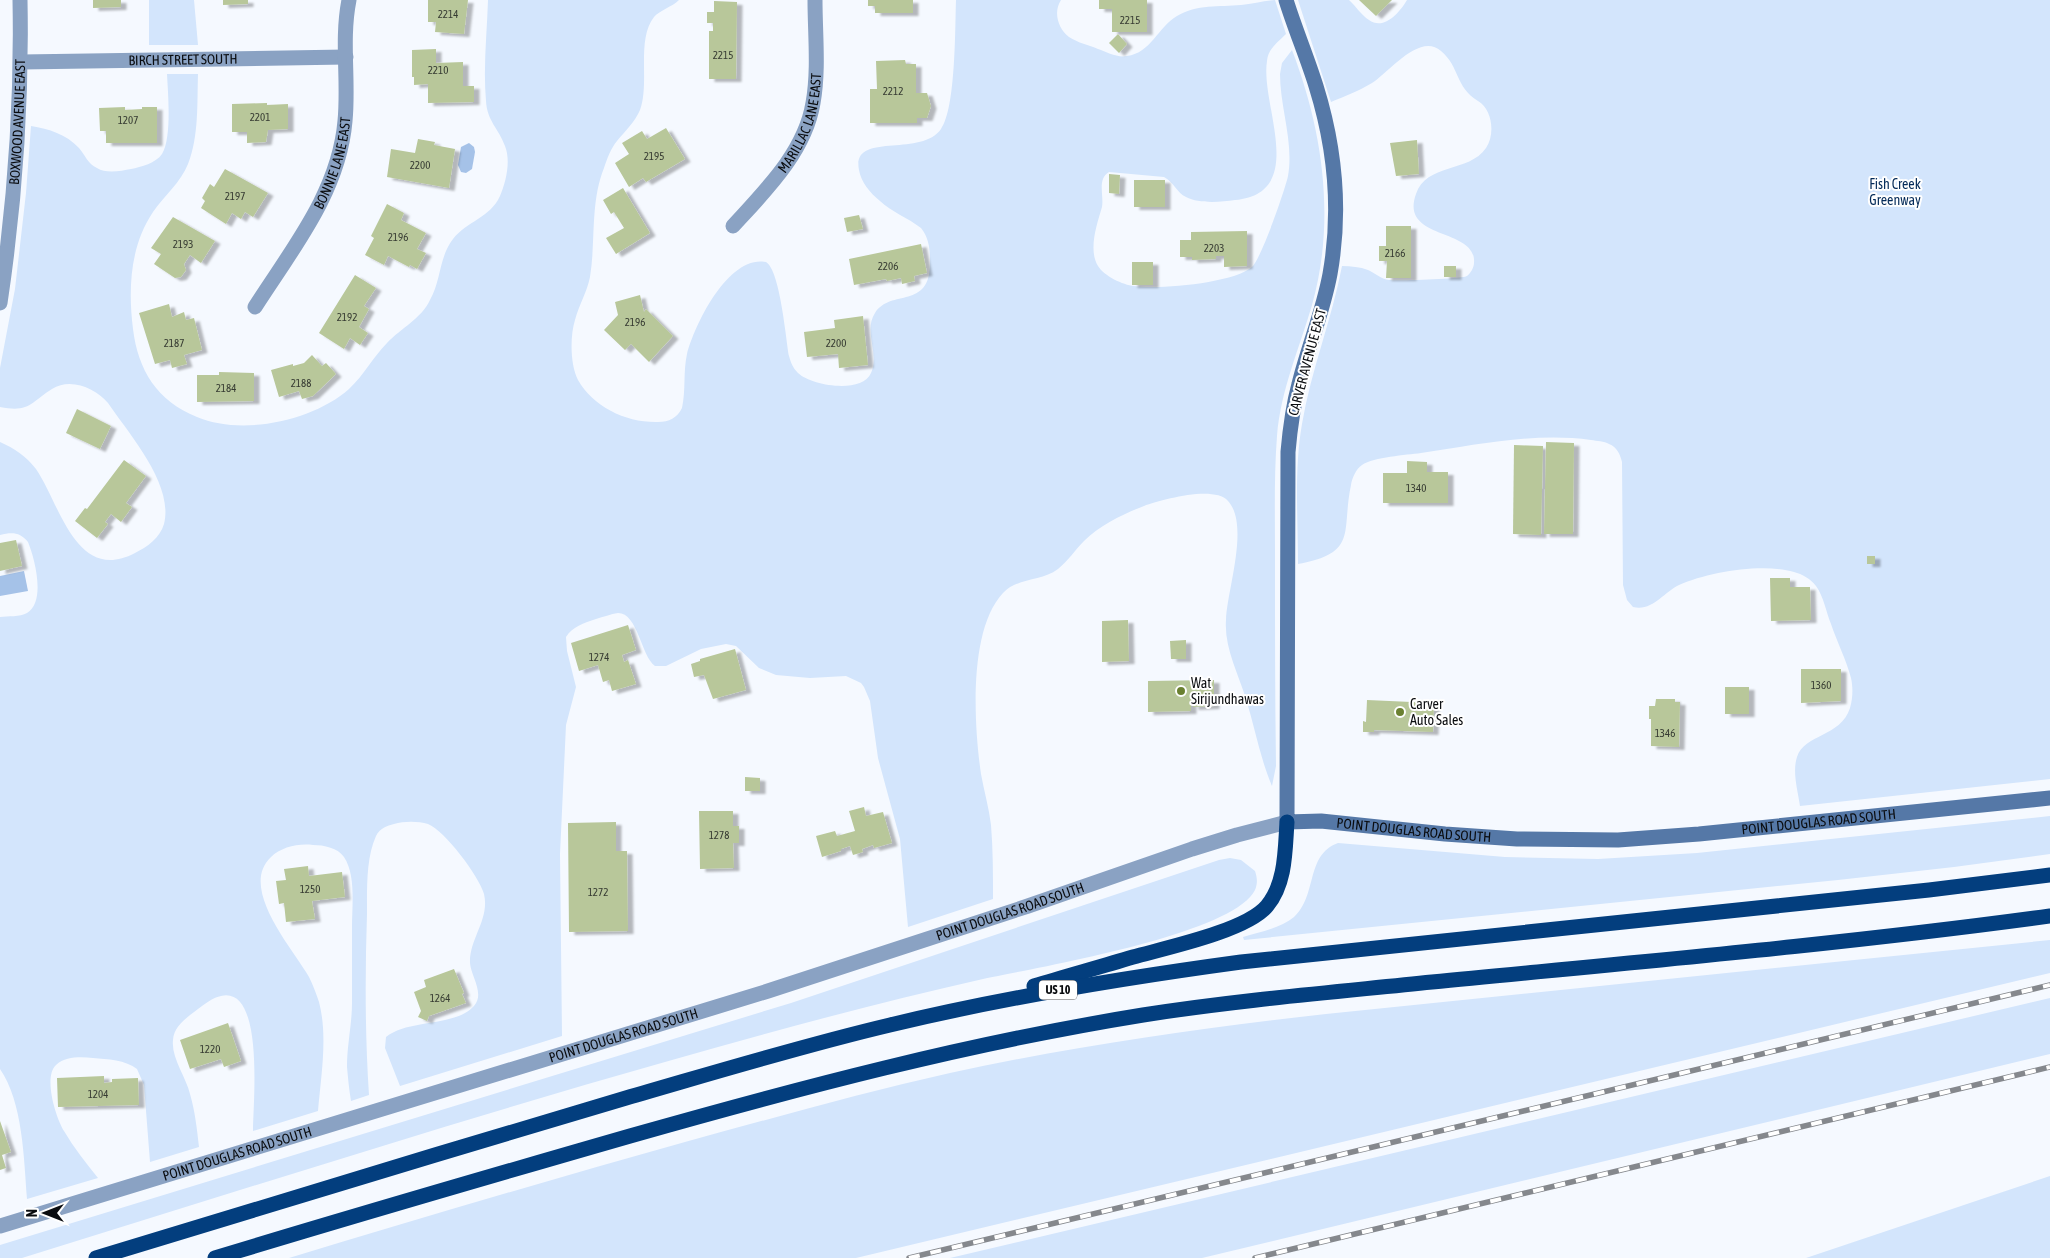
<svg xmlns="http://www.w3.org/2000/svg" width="2050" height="1258" font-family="'Asap Condensed',sans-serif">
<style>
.green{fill:#d3e5fc}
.water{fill:#a5c2e8}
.building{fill:#b8c79a;filter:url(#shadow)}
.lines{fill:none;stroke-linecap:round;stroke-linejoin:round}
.street{stroke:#8aa2c3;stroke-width:15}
.secondary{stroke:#5578a7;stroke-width:15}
.highway{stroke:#033e7e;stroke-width:15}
.rail-casing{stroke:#85888d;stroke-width:5.5}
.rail{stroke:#fff;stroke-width:4;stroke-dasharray:11;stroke-linecap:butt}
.poi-dot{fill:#6a8031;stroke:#fff;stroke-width:2}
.labels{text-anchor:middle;stroke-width:4;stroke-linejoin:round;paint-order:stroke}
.number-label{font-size:11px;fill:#363b32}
.shield{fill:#fff;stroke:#545557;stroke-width:1}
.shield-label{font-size:12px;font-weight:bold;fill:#0a0c0f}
.street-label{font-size:14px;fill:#0a0c0f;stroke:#fff}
.park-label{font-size:14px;fill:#052b59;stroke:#fff}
.poi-label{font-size:14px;fill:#0a0c0f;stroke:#fff;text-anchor:start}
</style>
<defs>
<filter id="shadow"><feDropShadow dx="5.5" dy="3" stdDeviation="1" flood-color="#0004"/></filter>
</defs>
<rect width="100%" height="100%" fill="#f5f9ff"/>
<g class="green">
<path d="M 149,0 L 194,0 L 198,45 L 149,45 Z"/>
<path d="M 488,0 L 679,0 C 672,7 660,10 654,17 C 636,40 650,83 640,110 C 635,122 625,131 617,141 C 611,148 607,159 604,168 C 590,203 596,240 590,277 C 587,292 579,305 575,320 C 570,336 570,364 578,380 C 593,407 627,423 658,422 C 669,422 677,418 682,408 C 686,390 683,372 687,354 C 695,324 728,255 766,262 C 780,270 786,339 789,356 C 791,363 793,368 798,373 C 812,386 862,394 871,373 C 880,354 863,331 875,313 C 891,288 931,311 930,261 C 930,249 929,238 921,228 C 908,218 892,212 880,201 C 870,193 861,182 859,170 C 851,131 921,158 941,129 C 956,108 955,28 956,0 L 1061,0 C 1053,12 1058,29 1069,37 C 1078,43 1089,45 1098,49 C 1107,52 1117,58 1127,56 C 1151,53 1158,27 1177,16 C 1197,4 1219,7 1241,5 C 1252,4 1264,1 1275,0 L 1286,34 C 1278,42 1268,49 1267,61 C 1260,105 1309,193 1235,200 C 1221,202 1199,204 1186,197 C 1177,193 1174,182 1164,177 L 1109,172 C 1097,179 1104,195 1102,207 C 1097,224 1088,250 1098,266 C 1104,276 1123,285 1134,286 C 1158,290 1234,283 1252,267 C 1261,259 1285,190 1288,176 C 1294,142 1280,108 1280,74 L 1282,63 L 1292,50 C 1323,131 1336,220 1312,305 C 1299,350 1281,389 1277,436 C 1274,475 1275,515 1275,554 C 1275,624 1275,695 1276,766 L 1272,786 C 1260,758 1255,728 1246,699 C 1238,673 1224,647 1226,620 C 1227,590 1250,525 1228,501 C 1214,485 1161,500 1144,506 C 1123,514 1100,525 1084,541 C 1075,550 1068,561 1058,569 C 1041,582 1018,577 1003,593 C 968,630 974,726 981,774 C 984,791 989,808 991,825 C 993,849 993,874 993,899 L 908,927 L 900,839 L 878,758 L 870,701 L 864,687 L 861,683 L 846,676 L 810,678 L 776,675 L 759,668 L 736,646 L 726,644 L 701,649 L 666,666 L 655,666 C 641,656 638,613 618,613 C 611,614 603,617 596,619 C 584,623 572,627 566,637 L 567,651 L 576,687 L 566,725 L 560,854 L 562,1036 L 400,1086 L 385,1048 L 386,1037 C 408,1019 455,1027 474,1006 C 485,994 471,976 470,963 C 469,939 490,919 484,894 C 479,876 445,831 428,824 C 418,821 404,821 394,824 C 387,826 380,828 376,836 C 366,858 367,889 367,914 C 365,974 365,1035 369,1095 L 351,1101 C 349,1089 348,1078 347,1067 C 347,1045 352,1024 352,1003 C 352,978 352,952 352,927 C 352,906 356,875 344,857 C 338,848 324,845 313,845 C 299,843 281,847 271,857 C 238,888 293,949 309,977 C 313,985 316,993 319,1002 C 328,1036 321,1076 318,1111 L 253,1131 C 253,1100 268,955 202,1006 C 191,1015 174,1024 173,1040 C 171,1058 186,1077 190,1094 C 195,1111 197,1129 199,1147 L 150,1162 L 144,1085 L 137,1069 C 126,1060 107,1059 93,1058 C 81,1057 66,1056 56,1065 C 43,1077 56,1118 64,1131 C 74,1148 86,1163 98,1178 L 27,1199 C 24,1160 23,1102 0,1069 L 0,617 C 8,616 20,617 27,613 C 46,602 35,559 28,542 C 20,532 12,532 0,535 L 0,442 C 14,448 27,457 36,469 C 60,504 76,584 135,553 C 147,547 160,538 164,524 C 174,484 129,434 108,403 C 96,389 71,377 52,389 C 31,402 30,413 0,407 L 0,368 L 15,289 L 26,193 L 31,126 C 49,129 66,134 79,148 C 85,155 88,164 97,168 C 106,174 121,171 131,169 C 141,167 156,163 162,154 C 172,137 168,94 167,74 L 198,74 C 197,103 199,136 188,164 C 181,182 164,196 153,212 C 130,246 128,289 133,329 C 138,370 157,401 197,417 C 242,436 313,421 349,389 C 364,375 373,357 387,343 C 401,328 421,319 430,300 C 441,281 439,257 453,239 C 467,221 490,218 500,196 C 506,182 511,161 505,146 C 499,129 487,121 486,101 C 483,67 487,33 488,0 Z"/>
<path d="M 1298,0 L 1349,0 C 1356,6 1361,15 1369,20 C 1384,31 1400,12 1407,0 L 2050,0 L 2050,779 L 1800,806 C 1798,791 1792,772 1797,757 C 1804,734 1841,737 1850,708 C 1853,698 1853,687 1851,678 C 1846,659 1837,642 1831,624 C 1826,612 1824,597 1816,586 C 1811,579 1802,574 1794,572 C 1762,563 1709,572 1679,585 C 1664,592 1652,612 1633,607 L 1627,600 L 1623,585 L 1622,462 C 1620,454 1617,447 1609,444 C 1604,441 1597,441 1591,440 C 1535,432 1476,445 1421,453 C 1406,455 1374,457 1362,465 C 1356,469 1352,478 1351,485 C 1341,532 1359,553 1298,564 C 1298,518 1294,469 1302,424 C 1311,370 1332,319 1342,266 C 1351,266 1360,267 1368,270 C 1375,273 1381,279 1389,280 C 1398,281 1462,279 1467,276 C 1471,273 1474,267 1474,263 C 1477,227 1399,241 1416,194 C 1426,163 1469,173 1486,148 C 1495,135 1493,110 1478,101 C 1455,87 1460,67 1441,51 C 1420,32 1389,72 1372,83 C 1359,91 1345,96 1331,102 Z"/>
<path d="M 2050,816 L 2050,854 L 1954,867 L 1838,880 L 1244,940 L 1243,937 C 1259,932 1281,928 1294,917 C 1318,895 1305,855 1338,843 L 1505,857 L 1598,859 L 1697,853 Z"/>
<path d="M 1230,858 L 1241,860 L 1255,871 C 1257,877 1258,883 1255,890 C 1233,935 1034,968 983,979 C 876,1003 770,1032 665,1062 C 449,1123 236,1192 22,1258 L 0,1258 L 0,1245 L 791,1003 L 1219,860 Z"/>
<path d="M 2050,940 L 2050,973 L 856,1258 L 289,1258 C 420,1218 553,1179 685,1142 C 773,1118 861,1093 950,1073 C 1074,1046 1200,1028 1326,1014 Z"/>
<path d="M 2050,998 L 2050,1054 L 1202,1258 L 950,1258 Z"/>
<path d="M 2050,1176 L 2050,1258 L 1806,1258 Z"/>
</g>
<g class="water">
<path d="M 469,143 L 474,147 L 475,152 L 472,169 L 466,173 L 461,172 L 458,165 L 461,147 Z"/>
<path d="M 24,571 L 28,591 L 0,596 L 0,576 Z"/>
</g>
<g class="building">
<path d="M 93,0 L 121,0 L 121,7 L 93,8 Z"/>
<path d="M 223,0 L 248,0 L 248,4 L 223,5 Z"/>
<path d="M 428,0 L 468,0 L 464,34 L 435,32 L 436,22 L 428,22 Z"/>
<path d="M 868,0 L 913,0 L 913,13 L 875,13 L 875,6 L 868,6 Z"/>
<path d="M 1099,0 L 1147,0 L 1147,32 L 1112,32 L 1112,9 L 1099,9 Z"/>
<path d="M 1359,0 L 1392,0 L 1376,16 Z"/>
<path d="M 714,1 L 737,2 L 736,79 L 709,79 L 709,31 L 713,31 L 713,23 L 707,23 L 707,12 L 714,12 Z"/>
<path d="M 1118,34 L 1127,44 L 1119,53 L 1109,43 Z"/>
<path d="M 436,49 L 436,63 L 463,62 L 463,86 L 474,86 L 474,102 L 428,103 L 428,84 L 414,85 L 414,77 L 412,77 L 412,50 Z"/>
<path d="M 905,60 L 906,64 L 916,64 L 916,93 L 927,93 L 931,106 L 927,118 L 917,118 L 917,123 L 870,123 L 870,89 L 877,89 L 876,61 Z"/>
<path d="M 267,103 L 267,105 L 288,104 L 288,129 L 268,130 L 266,142 L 247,143 L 247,132 L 232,132 L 232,104 Z"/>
<path d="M 125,107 L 125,110 L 142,109 L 142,107 L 157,107 L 157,143 L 106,143 L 106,131 L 100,131 L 99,108 Z"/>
<path d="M 666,128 L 685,159 L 646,182 L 643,178 L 629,187 L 615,163 L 629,154 L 622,143 L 642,131 L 647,139 Z"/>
<path d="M 418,139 L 435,142 L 434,145 L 455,149 L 449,188 L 387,177 L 391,149 L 415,153 Z"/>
<path d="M 1417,140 L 1419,174 L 1396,176 L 1390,143 Z"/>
<path d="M 225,169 L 268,193 L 253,217 L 245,212 L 241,219 L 232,213 L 226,224 L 201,208 L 205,201 L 202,198 L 210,184 L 214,187 Z"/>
<path d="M 1109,174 L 1120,175 L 1119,194 L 1109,193 Z"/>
<rect x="1134" y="180" width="31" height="27"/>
<path d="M 623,188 L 650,233 L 616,254 L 606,238 L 624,228 L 614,212 L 611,214 L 603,200 Z"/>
<path d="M 387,204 L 404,213 L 401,220 L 426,233 L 417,249 L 426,253 L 417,269 L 410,265 L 409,267 L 388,256 L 384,265 L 365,255 L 374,238 L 371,236 Z"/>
<path d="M 859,215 L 863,229 L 847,232 L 844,218 Z"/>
<path d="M 173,217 L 215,241 L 201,263 L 190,255 L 184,264 L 186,270 L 181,277 L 175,278 L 154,264 L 161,254 L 151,248 Z"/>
<path d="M 1386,226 L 1411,226 L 1411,278 L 1386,278 L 1387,261 L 1379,261 L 1379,246 L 1386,246 Z"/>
<path d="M 1247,231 L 1247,266 L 1224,267 L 1224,256 L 1216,256 L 1216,259 L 1192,260 L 1192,257 L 1180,257 L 1180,240 L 1191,240 L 1191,232 Z"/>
<path d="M 921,244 L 927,273 L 914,276 L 915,281 L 902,284 L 901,278 L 887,281 L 886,279 L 854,285 L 849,259 Z"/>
<rect x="1132" y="262" width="21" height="23"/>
<rect x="1444" y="266" width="12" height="11"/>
<path d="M 355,275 L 376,288 L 364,306 L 369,309 L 359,327 L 368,333 L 360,345 L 350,338 L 344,349 L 319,333 Z"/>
<path d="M 640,295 L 644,312 L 646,309 L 673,336 L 649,362 L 631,344 L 625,350 L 604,330 L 618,315 L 615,302 Z"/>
<path d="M 169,304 L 172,317 L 184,312 L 186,320 L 194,318 L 202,350 L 184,355 L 187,364 L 172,368 L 170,360 L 155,364 L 139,313 Z"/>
<path d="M 863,316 L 868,365 L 839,368 L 838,354 L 807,357 L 804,332 L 835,328 L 834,320 Z"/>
<path d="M 312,355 L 322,366 L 326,363 L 336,374 L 313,396 L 302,399 L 299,391 L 279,397 L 271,370 L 293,364 L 293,366 L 304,363 Z"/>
<path d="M 219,372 L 254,373 L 254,401 L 197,402 L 197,375 L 219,375 Z"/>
<path d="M 77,409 L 111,426 L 100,449 L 66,433 Z"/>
<path d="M 1546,442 L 1574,443 L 1573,534 L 1544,534 Z"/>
<path d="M 1514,445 L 1543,446 L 1541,535 L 1513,534 Z"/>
<path d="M 124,460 L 146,476 L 126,503 L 132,507 L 121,522 L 111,514 L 105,522 L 108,524 L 97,538 L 75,521 L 85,508 L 87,509 Z"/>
<path d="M 1407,461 L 1427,462 L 1427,472 L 1448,472 L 1448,503 L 1383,503 L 1383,473 L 1407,473 Z"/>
<path d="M 16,540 L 22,566 L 0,571 L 0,543 Z"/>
<rect x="1867" y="556" width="8" height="8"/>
<path d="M 1770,578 L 1790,578 L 1790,587 L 1810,587 L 1811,620 L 1771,621 Z"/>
<path d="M 1128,620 L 1129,661 L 1102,662 L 1102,621 Z"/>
<path d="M 628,625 L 636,650 L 622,655 L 624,662 L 628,660 L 636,684 L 612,691 L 609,680 L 603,682 L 598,665 L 579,671 L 571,643 Z"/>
<path d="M 1186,640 L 1186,659 L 1171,659 L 1170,641 Z"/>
<path d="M 735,649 L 746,690 L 713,699 L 704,675 L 694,677 L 691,664 L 700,661 L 700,659 Z"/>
<path d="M 1801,669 L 1841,669 L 1841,701 L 1801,703 Z"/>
<path d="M 1214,680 L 1214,706 L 1193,707 L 1193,702 L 1191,702 L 1191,711 L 1148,712 L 1148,681 Z"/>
<rect x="1725" y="687" width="24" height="27"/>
<path d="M 1656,699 L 1675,699 L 1675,702 L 1680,702 L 1679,747 L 1651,746 L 1651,719 L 1649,719 L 1649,706 L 1655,706 Z"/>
<path d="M 1367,700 L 1434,703 L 1433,732 L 1374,730 L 1374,732 L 1363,732 L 1363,721 L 1366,722 Z"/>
<path d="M 745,777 L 760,778 L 760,791 L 745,791 Z"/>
<path d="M 864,807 L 866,816 L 883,812 L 892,843 L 874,848 L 873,845 L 862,849 L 863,852 L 853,855 L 850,846 L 841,849 L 841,851 L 822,857 L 816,836 L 835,831 L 837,836 L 855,831 L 849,811 Z"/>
<path d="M 699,811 L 733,811 L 733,826 L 739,826 L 739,843 L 733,843 L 734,868 L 700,869 Z"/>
<path d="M 616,822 L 616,851 L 627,851 L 628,931 L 569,932 L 568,823 Z"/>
<path d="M 308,866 L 309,876 L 342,872 L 345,897 L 312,901 L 315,919 L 286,922 L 284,903 L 279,904 L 276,881 L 286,880 L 284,869 Z"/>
<path d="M 454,969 L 464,993 L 462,994 L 466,1003 L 429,1016 L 427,1021 L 418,1017 L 421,1011 L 414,992 L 426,987 L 424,980 Z"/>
<path d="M 228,1023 L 241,1061 L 224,1067 L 221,1059 L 190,1069 L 180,1040 Z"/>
<path d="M 104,1076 L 104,1083 L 112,1082 L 112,1079 L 138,1078 L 139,1105 L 58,1107 L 57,1078 Z"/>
<path d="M 0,1121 L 11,1152 L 2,1155 L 6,1168 L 0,1170 Z"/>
</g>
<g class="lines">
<g class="street">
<path id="s1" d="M 21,62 L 346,57"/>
<path id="s2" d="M 733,226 C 765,191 805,152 813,103 C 819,70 815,34 815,0"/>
<path id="s3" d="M 0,303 C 15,202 22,102 20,0"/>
<path id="s4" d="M 255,307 C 292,249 339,192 345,121 C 349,81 341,40 349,0"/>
<path id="s5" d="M 0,1226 L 768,991 L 1028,906 L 1192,849 L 1237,835 L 1287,822"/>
</g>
<path class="secondary" id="s6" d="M 1286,0 C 1295,29 1307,57 1316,86 C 1335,147 1341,212 1330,274 C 1323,312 1308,347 1299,384 C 1293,406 1290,429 1288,452 L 1287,822 L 1321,821 L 1445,834 L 1517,839 L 1618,840 L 1699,834 L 2050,798"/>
<g class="highway">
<path d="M 1034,986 C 1067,976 1100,967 1133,957 C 1165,948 1246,931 1267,906 C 1286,883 1285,850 1287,822"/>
<path d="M 96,1258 C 272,1205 449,1150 626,1098 C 713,1073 801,1046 890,1025 C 1006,997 1123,978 1241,962 L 1929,890 L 2050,875"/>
<path d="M 215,1258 C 353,1216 491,1176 630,1136 C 799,1088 969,1043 1143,1015 C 1239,1000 1336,992 1432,982 C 1638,962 1845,944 2050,916"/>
</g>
<defs>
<g id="rail">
<path d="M 909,1258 L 2050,985"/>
<path d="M 1255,1258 L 2050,1067"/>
</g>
</defs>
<use href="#rail" class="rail-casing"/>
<use href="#rail" class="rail"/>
</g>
<g class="poi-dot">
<circle cx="1181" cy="691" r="5"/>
<circle cx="1400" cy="712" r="5"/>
</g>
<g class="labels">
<g class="number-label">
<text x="448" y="18">2214</text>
<text x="1130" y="24">2215</text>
<text x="723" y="59">2215</text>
<text x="438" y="74">2210</text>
<text x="893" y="95">2212</text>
<text x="260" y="121">2201</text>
<text x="128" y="124">1207</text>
<text x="654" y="160">2195</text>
<text x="420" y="169">2200</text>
<text x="235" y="200">2197</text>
<text x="398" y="241">2196</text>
<text x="183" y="248">2193</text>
<text x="1214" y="252">2203</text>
<text x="1395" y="257">2166</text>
<text x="888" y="270">2206</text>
<text x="347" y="321">2192</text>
<text x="635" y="326">2196</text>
<text x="174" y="347">2187</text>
<text x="836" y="347">2200</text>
<text x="301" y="387">2188</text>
<text x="226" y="392">2184</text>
<text x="1416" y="492">1340</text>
<text x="599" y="661">1274</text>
<text x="1821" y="689">1360</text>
<text x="1665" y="737">1346</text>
<text x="719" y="839">1278</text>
<text x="310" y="893">1250</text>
<text x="598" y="896">1272</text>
<text x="440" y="1002">1264</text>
<text x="210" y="1053">1220</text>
<text x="98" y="1098">1204</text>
</g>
<rect class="shield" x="1039" y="980.5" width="38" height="19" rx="4"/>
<g class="shield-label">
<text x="1058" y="994">US 10</text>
</g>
<g class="street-label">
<text dy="5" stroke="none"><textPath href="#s1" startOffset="162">BIRCH STREET SOUTH</textPath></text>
<text dy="5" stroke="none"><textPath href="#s2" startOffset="126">MARILLAC LANE EAST</textPath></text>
<text dy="5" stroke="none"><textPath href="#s3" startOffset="182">BOXWOOD AVENUE EAST</textPath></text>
<text dy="5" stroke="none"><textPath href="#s4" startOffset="165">BONNIE LANE EAST</textPath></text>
<text transform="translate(1307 362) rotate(-75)" y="5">CARVER AVENUE EAST</text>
<text dy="5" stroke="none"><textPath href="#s6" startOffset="1368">POINT DOUGLAS ROAD SOUTH</textPath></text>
<text dy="5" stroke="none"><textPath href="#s6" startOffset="962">POINT DOUGLAS ROAD SOUTH</textPath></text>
<text dy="5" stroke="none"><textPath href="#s5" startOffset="1058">POINT DOUGLAS ROAD SOUTH</textPath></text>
<text dy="5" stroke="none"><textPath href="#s5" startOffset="652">POINT DOUGLAS ROAD SOUTH</textPath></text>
<text dy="5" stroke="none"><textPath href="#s5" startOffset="248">POINT DOUGLAS ROAD SOUTH</textPath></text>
</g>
<g class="park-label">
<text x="1895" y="189">Fish Creek<tspan x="1895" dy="16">Greenway</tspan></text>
</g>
<g class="poi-label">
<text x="1191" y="688">Wat<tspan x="1191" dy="16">Sirijundhawas</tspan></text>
<text x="1410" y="709">Carver<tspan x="1410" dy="16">Auto Sales</tspan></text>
</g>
</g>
<g transform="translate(45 1213) rotate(270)" stroke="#ffffff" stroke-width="4" paint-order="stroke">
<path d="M0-4L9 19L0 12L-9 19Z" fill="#0a0c0f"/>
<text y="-8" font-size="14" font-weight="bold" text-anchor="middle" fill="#0a0c0f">N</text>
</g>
</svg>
